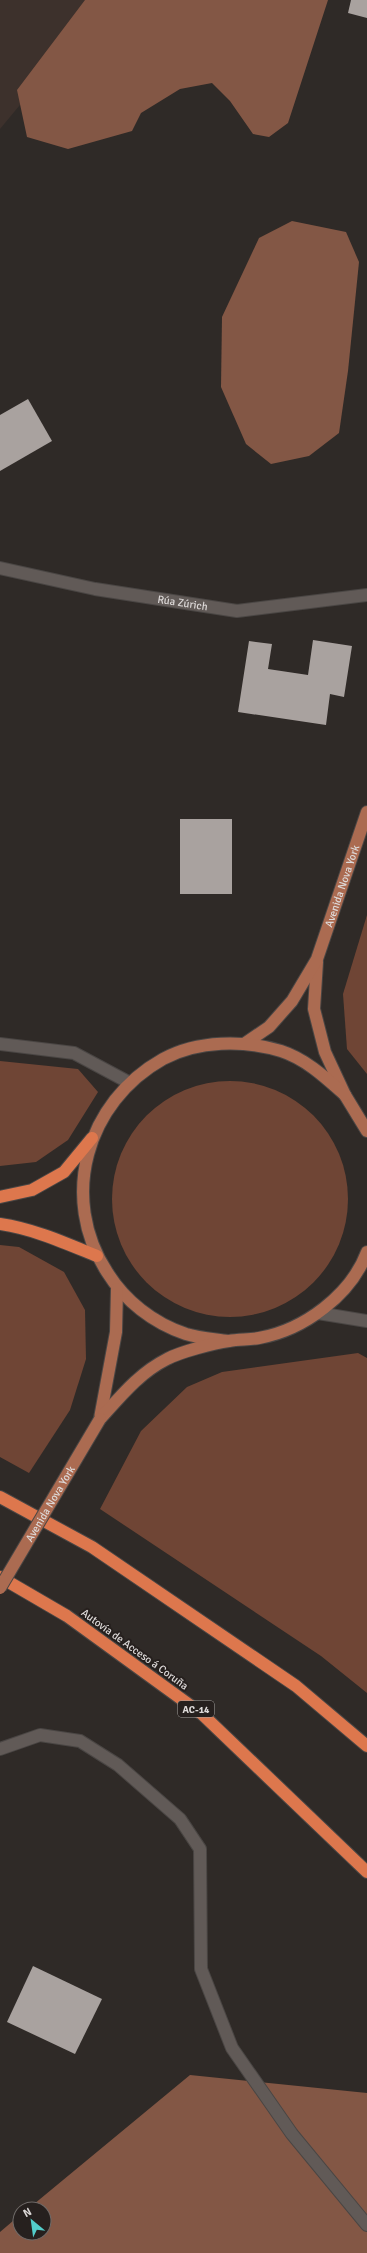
<svg xmlns="http://www.w3.org/2000/svg" width="367" height="2253" font-family="Signika,sans-serif">
<style>
.built{fill:#3d312c}
.green{fill:#6f4535}
.forest{fill:#835745}
.building{fill:#a9a29f}
.lines{fill:none;stroke-linecap:round;stroke-linejoin:round}
.minor-casing{stroke:#4a4644;stroke-width:14}
.major-casing{stroke:#4a4644;stroke-width:14}
.highway-casing{stroke:#4a4644;stroke-width:14}
.minor{stroke:#615a57;stroke-width:12}
.major{stroke:#ab6b51;stroke-width:12}
.highway{stroke:#dd774d;stroke-width:12}
.major-bridge-casing{stroke:#4a4644;stroke-width:14;stroke-linecap:butt}
.major-bridge{stroke:#ab6b51;stroke-width:12}
.labels{text-anchor:middle;stroke-width:4;stroke-linejoin:round;paint-order:stroke}
.shield{fill:#26201e;stroke:#a6a2a0;stroke-width:1}
.shield-label{font-size:10px;font-weight:bold;fill:#ddd9d8}
.street-label{font-size:11px;fill:#ddd9d8;stroke:#26201e}
</style>
<rect width="100%" height="100%" fill="#2f2a27"/>
<path class="built" d="M 0,0 L 107,0 L 0,129 Z"/>
<g class="green">
<path d="M 367,915 L 367,1074 L 347,1049 L 343,994 Z"/>
<path d="M 0,1061 L 78,1069 L 98,1092 L 68,1140 L 36,1162 L 0,1166 Z"/>
<circle cx="230" cy="1199" r="118"/>
<path d="M 0,1245 L 19,1247 L 64,1272 L 85,1310 L 86,1359 L 70,1410 L 29,1473 L 0,1457 Z"/>
<path d="M 358,1353 L 367,1358 L 367,1693 L 321,1656 L 100,1509 L 141,1431 L 187,1387 L 222,1372 Z"/>
</g>
<g class="forest">
<path d="M 85,0 L 328,0 L 288,123 L 269,137 L 253,134 L 230,101 L 212,83 L 180,89 L 141,113 L 132,131 L 68,149 L 27,137 L 17,90 Z"/>
<path d="M 292,221 L 346,232 L 359,262 L 348,371 L 339,433 L 309,456 L 271,464 L 246,444 L 221,387 L 222,317 L 259,238 Z"/>
<path d="M 190,2075 L 367,2093 L 367,2253 L 0,2253 L 0,2232 L 20,2215 L 20,2233 L 44,2233 L 44,2209 L 28,2209 Z"/>
</g>
<g class="building">
<path d="M 351,0 L 367,0 L 367,18 L 348,13 Z"/>
<path d="M 28,399 L 52,441 L 0,471 L 0,415 Z"/>
<path d="M 313,640 L 352,646 L 344,697 L 330,694 L 326,725 L 238,712 L 249,641 L 272,644 L 268,669 L 308,675 Z"/>
<rect x="180" y="819" width="52" height="75"/>
<path d="M 33,1966 L 102,1999 L 75,2054 L 7,2022 Z"/>
</g>
<g class="lines">
<defs>
<g id="minor">
<path id="s1" d="M 0,568 L 95,589 L 237,611 L 367,595"/>
<path d="M 0,1044 L 74,1053 L 130,1083"/>
<path d="M 318,1313 L 367,1321"/>
<path d="M 0,1749 L 40,1735 L 80,1741 L 118,1765 L 180,1819 L 200,1849 L 201,1969 L 232,2048 L 292,2134 L 367,2225"/>
</g>
<g id="major">
<path d="M 317,962 L 314,1009 L 325,1052 L 345,1095 L 367,1131"/>
<path id="s2" d="M 244,1044 L 269,1027 L 292,1001 L 317,959 L 367,812"/>
<path d="M 228,1341 C 215,1339 199,1338 186,1334 C 153,1323 125,1301 107,1272 C 59,1198 86,1102 163,1059 C 198,1040 244,1040 281,1051 C 306,1059 326,1078 345,1095"/>
<path d="M 100,1418 L 116,1332 L 117,1289"/>
<path d="M 100,1419 C 120,1397 139,1373 167,1359 C 180,1352 214,1343 229,1341 C 239,1339 249,1340 259,1338 C 304,1330 351,1295 367,1252"/>
</g>
<g id="highway">
<path d="M 0,1197 L 32,1190 L 64,1172 L 92,1138"/>
<path d="M 0,1224 C 34,1229 65,1243 97,1256"/>
<path d="M 0,1497 L 92,1547 L 296,1686 L 367,1746"/>
<path d="M 0,1577 L 67,1616 L 202,1714 L 367,1872"/>
</g>
</defs>
<use href="#minor" class="minor-casing"/>
<use href="#major" class="major-casing"/>
<use href="#highway" class="highway-casing"/>
<use href="#minor" class="minor"/>
<use href="#major" class="major"/>
<use href="#highway" class="highway"/>
<defs>
<g id="major-bridge">
<path id="s3" d="M 0,1588 L 100,1419"/>
</g>
</defs>
<use href="#major-bridge" class="major-bridge-casing"/>
<use href="#major-bridge" class="major-bridge"/>
</g>
<g class="labels">
<rect class="shield" x="178" y="1701" width="36" height="16" rx="3"/>
<g class="shield-label">
<text x="196" y="1713">AC-14</text>
</g>
<g class="street-label">
<text dy="4" stroke="none"><textPath href="#s1" startOffset="186">Rúa Zúrich</textPath></text>
<text dy="4" stroke="none"><textPath href="#s2" startOffset="191">Avenida Nova York</textPath></text>
<text dy="4" stroke="none"><textPath href="#s3" startOffset="98">Avenida Nova York</textPath></text>
<text transform="translate(135 1649) rotate(36)" y="4">Autovía de Acceso á Coruña</text>
</g>
</g>
<g transform="translate(32 2221) rotate(331)"><circle r="19" fill="#26201e" stroke="#6f6a68"/>
<path d="M0-3L7 15L0 10L-7 15Z" fill="#53cdca"/>
<text y="-6" font-size="11" font-weight="bold" text-anchor="middle" fill="#ddd9d8">N</text>
</g>
</svg>
